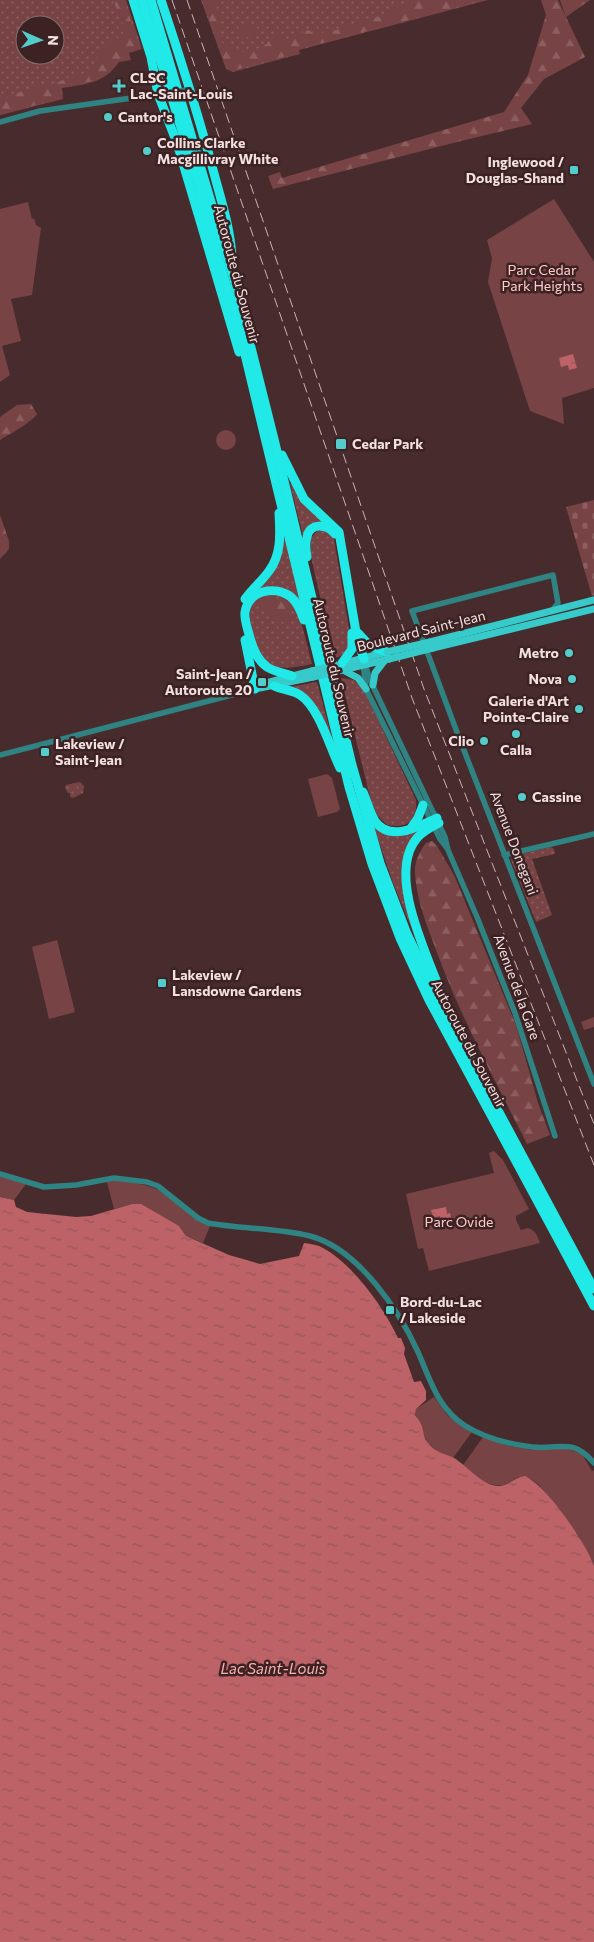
<svg xmlns="http://www.w3.org/2000/svg" width="594" height="1942" font-family="Commissioner,sans-serif">
<style>
.grass{fill:url(#grass-dots);fill-rule:evenodd}
.forest{fill:url(#forest-firs)}
.cemetery{fill:url(#cemetery-stones)}
.park{fill:#784345}
.water{fill:url(#water-ripples)}
.lines{fill:none;stroke-linecap:round;stroke-linejoin:round}
.minor{stroke:#2f8382;stroke-width:5.5}
.major{stroke:#36cbca;stroke-width:7}
.highway{stroke:#20e9e7;stroke-width:9}
.rail{stroke:#c9b3b4;stroke-width:1;stroke-dasharray:10 5;stroke-linecap:butt}
.minor-bridge{stroke:#2f8382;stroke-width:5.5}
.major-bridge{stroke:#36cbca;stroke-width:7}
.poi-dot{fill:#53cdcb;stroke:#3d2223;stroke-width:2}
.labels{text-anchor:middle;stroke-width:5;stroke-linejoin:round;paint-order:stroke}
.poi-label{font-size:14px;font-weight:bold;fill:#f2dfdf;stroke:#3d2223;text-anchor:start}
.park-label{font-size:14px;fill:#fecbcb;stroke:#3d2223}
.street-label{font-size:14px;fill:#f2dfdf;stroke:#3d2223}
.water-label{font-size:15px;font-style:italic;fill:#fab0b1;stroke:#3d2223}
</style>
<defs>
<pattern id="grass-dots" width="8" height="8" patternUnits="userSpaceOnUse" patternTransform="scale(1.25)"><rect width="8" height="8" fill="#784345"/><path d="M2 2h.1M6 6h.1" fill="none" stroke="#8c5e5f" stroke-width="1.8" stroke-linecap="round"/></pattern>
<pattern id="forest-firs" width="22" height="20" patternUnits="userSpaceOnUse" patternTransform="scale(1.25)"><rect width="22" height="20" fill="#784345"/><path d="M5 1l3.5 6h-7zM16 11l3.5 6h-7z" fill="#8c5e5f"/></pattern>
<pattern id="cemetery-stones" width="16" height="16" patternUnits="userSpaceOnUse" patternTransform="scale(1.25)"><rect width="16" height="16" fill="#784345"/><path d="M2 7V4a2 2 0 0 1 4 0v3zM10 15v-3a2 2 0 0 1 4 0v3z" fill="#8c5e5f"/></pattern>
<pattern id="water-ripples" width="26" height="14" patternUnits="userSpaceOnUse" patternTransform="scale(1.25)"><rect width="26" height="14" fill="#bd6267"/><path d="M2 4q2-2 4 0t4 0M15 11q2-2 4 0t4 0" fill="none" stroke="#94575a"/></pattern>
</defs>
<rect width="100%" height="100%" fill="#482c2d"/>
<g class="grass">
<path d="M 0,0 L 126,0 L 142,49 L 129,53 L 131,60 L 119,62 C 104,84 85,84 62,88 L 63,99 L 0,115 ZM 25,25 L 55,25 L 55,55 L 25,55 Z"/>
<path d="M 201,0 L 488,0 L 299,50 L 300,54 L 233,72 L 226,69 Z"/>
<path d="M 293,483 L 325,521 L 304,540 L 290,484 Z"/>
<path d="M 321,530 L 331,533 L 334,539 L 350,635 C 349,649 349,654 334,658 L 311,557 L 311,538 L 317,531 Z"/>
<path d="M 283,538 L 286,538 L 300,598 L 298,600 L 259,589 Z"/>
<path d="M 268,593 L 287,597 L 299,613 L 312,664 C 280,671 262,671 253,635 C 250,620 247,616 253,601 Z"/>
<path d="M 341,678 L 354,680 L 364,690 L 416,800 C 418,821 407,829 387,825 L 377,815 L 370,797 Z"/>
<path d="M 317,682 L 332,738 L 330,738 L 318,710 L 289,687 Z"/>
<path d="M 80,782 L 84,786 L 83,793 L 73,798 L 70,797 L 70,793 L 68,793 L 65,788 L 66,785 Z"/>
<path d="M 376,825 L 380,830 L 422,826 L 406,858 L 422,954 L 393,883 L 374,827 Z"/>
<path d="M 551,847 L 554,849 L 555,854 L 532,859 L 552,915 L 536,922 L 511,860 L 513,856 Z"/>
</g>
<g class="forest">
<path d="M 113,0 L 124,0 L 140,49 L 128,53 L 129,59 L 118,62 C 102,82 84,83 61,88 L 60,98 L 0,115 L 0,100 L 33,87 L 54,84 L 70,77 L 88,73 L 95,66 L 98,53 L 104,47 L 123,35 L 123,24 Z"/>
<path d="M 202,0 L 213,0 L 220,14 L 219,29 L 223,44 L 246,53 C 252,50 259,49 265,45 C 271,41 270,34 280,34 L 284,38 L 288,40 L 307,30 L 319,34 L 327,31 L 337,30 L 345,24 L 351,25 L 360,20 L 384,16 L 403,3 L 431,0 L 485,0 L 298,49 L 298,53 L 231,71 L 227,68 Z"/>
<path d="M 541,0 L 558,0 L 585,57 L 544,79 L 521,108 L 532,124 L 465,140 L 273,189 L 268,176 L 280,172 L 282,178 L 504,112 L 528,75 L 546,15 Z"/>
<path d="M 560,0 L 590,0 L 566,17 Z"/>
<path d="M 31,404 L 37,414 C 32,422 10,434 0,440 L 0,417 L 17,405 Z"/>
<path d="M 0,515 L 9,541 L 9,549 L 0,559 Z"/>
<path d="M 275,597 L 287,603 L 291,609 L 291,619 L 286,623 L 274,620 L 261,606 C 262,598 267,596 275,597 Z"/>
<path d="M 432,841 L 437,846 L 454,875 L 516,1025 L 538,1103 L 550,1135 L 527,1144 C 496,1082 462,1020 438,955 C 428,928 417,903 415,874 C 414,863 419,852 426,843 Z"/>
</g>
<path class="cemetery" d="M 594,500 L 594,595 L 592,596 L 566,507 Z"/>
<g class="park">
<path d="M 251,25 L 256,26 L 258,31 L 251,38 L 243,37 L 240,34 L 240,28 Z"/>
<path d="M 554,199 L 594,262 L 594,388 L 562,398 L 564,424 L 530,411 L 488,282 L 492,258 L 487,240 Z"/>
<path d="M 28,202 L 32,219 L 34,218 L 36,225 L 41,228 L 32,295 L 11,299 L 21,341 L 2,346 L 10,375 L 0,382 L 0,209 Z"/>
<circle cx="226" cy="440" r="10"/>
<path d="M 327,774 L 332,778 L 340,809 L 337,812 L 318,817 L 308,779 Z"/>
<path d="M 57,940 L 75,1012 L 49,1019 L 32,947 Z"/>
<path d="M 594,1017 L 594,1027 L 584,1030 L 581,1022 Z"/>
<path d="M 494,1151 L 503,1160 L 529,1209 L 516,1216 L 516,1220 L 521,1230 L 528,1228 C 537,1231 537,1236 540,1243 L 429,1271 L 423,1248 L 418,1249 L 406,1194 L 494,1173 L 489,1153 Z"/>
<path d="M 0,1175 L 26,1184 L 14,1200 L 0,1197 Z"/>
<path d="M 116,1180 C 133,1183 151,1184 165,1194 C 181,1204 191,1220 210,1226 L 203,1243 L 186,1236 L 179,1226 L 132,1204 L 114,1209 L 107,1182 Z"/>
<path d="M 434,1397 L 448,1416 L 472,1432 L 453,1458 L 438,1452 L 428,1443 L 423,1433 L 421,1424 L 415,1415 L 416,1409 Z"/>
<path d="M 483,1437 L 505,1445 L 531,1450 L 564,1448 L 571,1450 L 582,1454 L 592,1471 L 594,1470 L 594,1566 L 578,1535 L 539,1485 C 535,1482 531,1478 525,1477 C 517,1475 511,1482 504,1485 C 491,1488 470,1475 463,1465 Z"/>
</g>
<g class="water">
<path d="M 573,354 L 577,368 L 569,370 L 568,365 L 561,367 L 559,358 Z"/>
<path d="M 0,1197 L 14,1200 L 16,1207 L 27,1212 L 76,1217 L 91,1216 L 132,1204 L 141,1204 L 179,1226 L 186,1236 L 229,1255 L 260,1264 L 299,1256 L 304,1243 C 311,1244 318,1245 323,1248 C 353,1264 384,1308 398,1338 L 401,1338 L 405,1348 L 404,1354 L 414,1382 L 421,1381 L 426,1391 L 426,1400 L 416,1409 L 415,1415 C 417,1418 420,1421 421,1424 C 424,1431 423,1437 428,1443 C 436,1453 444,1453 454,1458 C 465,1464 483,1487 500,1486 C 509,1485 515,1477 525,1476 C 547,1486 586,1543 594,1566 L 594,1942 L 0,1942 Z"/>
<path d="M 446,1207 L 447,1214 L 450,1213 L 452,1221 L 442,1223 L 440,1216 L 433,1218 L 431,1210 Z"/>
</g>
<g class="lines">
<g class="minor">
<path d="M 0,122 L 40,111 L 160,94"/>
<path d="M 552,611 L 558,603 L 553,575 L 412,611 L 458,735 L 594,1084"/>
<path d="M 364,661 L 370,680 L 445,837 L 448,850 L 477,917 L 515,1013 L 555,1136"/>
<path d="M 363,663 L 366,689 L 440,839 L 447,848"/>
<path d="M 0,755 L 255,689"/>
<path d="M 504,855 L 594,834"/>
<path d="M 0,1174 L 44,1187 L 76,1185 L 114,1178 L 147,1182 L 158,1186 L 198,1218 L 208,1223 C 241,1229 277,1228 310,1236 C 357,1248 399,1310 418,1352 C 430,1379 437,1407 464,1425 C 484,1438 508,1444 532,1447 C 560,1450 572,1437 594,1463"/>
</g>
<g class="major">
<path d="M 430,642 L 594,600"/>
<path d="M 433,648 L 594,609"/>
<path d="M 341,664 L 387,652"/>
<path d="M 343,670 L 358,678 L 366,689"/>
<path d="M 338,671 L 389,659"/>
<path d="M 373,685 L 375,673 L 385,660"/>
<path d="M 260,688 L 313,677"/>
<path d="M 255,689 L 266,683 L 312,671"/>
</g>
<g class="highway">
<path d="M 133,0 L 151,57 L 158,94 L 177,143 L 239,352"/>
<path d="M 142,0 L 199,187 L 242,342 L 349,787 L 372,864 L 400,938 L 429,1000 L 594,1306"/>
<path d="M 151,0 L 233,276 L 274,439 L 352,765 L 380,863 L 407,934 L 437,997 L 594,1289"/>
<path d="M 161,0 C 179,54 196,108 211,162 C 219,194 231,227 232,260"/>
<path d="M 282,455 L 304,499 L 339,532 L 357,638 L 364,659"/>
<path d="M 307,557 C 306,551 305,543 307,537 C 310,522 327,524 335,534"/>
<path d="M 245,599 C 252,589 262,581 269,571 C 282,554 280,533 279,513"/>
<path d="M 358,633 L 370,646 L 387,652"/>
<path d="M 245,640 L 255,689"/>
<path d="M 342,663 L 352,649 L 352,633"/>
<path d="M 292,676 C 284,673 275,672 267,667 C 257,660 253,649 250,638 C 248,630 244,620 245,612 C 249,590 275,585 291,597 C 298,603 301,611 304,620"/>
<path d="M 274,686 C 283,690 292,690 300,695 C 319,707 330,748 340,768"/>
<path d="M 363,792 C 367,801 370,813 375,821 C 390,843 419,826 437,818"/>
<path d="M 439,823 C 431,827 423,831 417,838 C 384,877 433,965 446,1007"/>
<path d="M 411,828 L 418,818 L 423,805"/>
</g>
<g class="rail">
<path d="M 172,0 L 412,698 L 594,1165"/>
<path d="M 187,0 L 424,689 L 594,1124"/>
</g>
<path class="minor-bridge" d="M 162,94 L 187,90"/>
<g class="major-bridge">
<path d="M 387,652 L 430,642"/>
<path d="M 389,659 L 433,648"/>
<path d="M 312,671 L 336,665"/>
<path d="M 313,677 L 338,671"/>
</g>
</g>
<g class="poi-dot">
<path d="M116.5 78.5h5v5h5v5h-5v5h-5v-5h-5v-5h5z"/>
<circle cx="108" cy="117" r="5"/>
<circle cx="147" cy="151" r="5"/>
<rect x="569" y="165" width="10" height="10" rx="2.5"/>
<rect x="335" y="438" width="12" height="12" rx="2.5"/>
<circle cx="569" cy="653" r="5"/>
<circle cx="572" cy="679" r="5"/>
<rect x="257" y="677" width="10" height="10" rx="2.5"/>
<circle cx="579" cy="709" r="5"/>
<circle cx="516" cy="734" r="5"/>
<circle cx="484" cy="741" r="5"/>
<rect x="40" y="747" width="10" height="10" rx="2.5"/>
<circle cx="522" cy="797" r="5"/>
<rect x="157" y="978" width="10" height="10" rx="2.5"/>
<rect x="385" y="1305" width="10" height="10" rx="2.5"/>
</g>
<g class="labels">
<g class="poi-label">
<text x="130" y="83">CLSC<tspan x="130" dy="16">Lac-Saint-Louis</tspan></text>
<text x="118" y="122">Cantor's</text>
<text x="157" y="148">Collins Clarke<tspan x="157" dy="16">Macgillivray White</tspan></text>
<text x="564" y="167" text-anchor="end">Inglewood /<tspan x="564" dy="16">Douglas-Shand</tspan></text>
<text x="352" y="449">Cedar Park</text>
<text x="559" y="658" text-anchor="end">Metro</text>
<text x="252" y="679" text-anchor="end">Saint-Jean /<tspan x="252" dy="16">Autoroute 20</tspan></text>
<text x="562" y="684" text-anchor="end">Nova</text>
<text x="569" y="706" text-anchor="end">Galerie d'Art<tspan x="569" dy="16">Pointe-Claire</tspan></text>
<text x="474" y="746" text-anchor="end">Clio</text>
<text x="55" y="749">Lakeview /<tspan x="55" dy="16">Saint-Jean</tspan></text>
<text x="516" y="755" text-anchor="middle">Calla</text>
<text x="532" y="802">Cassine</text>
<text x="172" y="980">Lakeview /<tspan x="172" dy="16">Lansdowne Gardens</tspan></text>
<text x="400" y="1307">Bord-du-Lac<tspan x="400" dy="16">/ Lakeside</tspan></text>
</g>
<g class="park-label">
<text x="542" y="275">Parc Cedar<tspan x="542" dy="16">Park Heights</tspan></text>
<text x="459" y="1227">Parc Ovide</text>
</g>
<g class="street-label">
<text transform="translate(237 274) rotate(75)" y="5">Autoroute du Souvenir</text>
<text transform="translate(421 631) rotate(-14)" y="5">Boulevard Saint-Jean</text>
<text transform="translate(334 668) rotate(77)" y="5">Autoroute du Souvenir</text>
<text transform="translate(514 843) rotate(69)" y="5">Avenue Donegani</text>
<text transform="translate(517 987) rotate(70)" y="5">Avenue de la Gare</text>
<text transform="translate(469 1044) rotate(62)" y="5">Autoroute du Souvenir</text>
</g>
<g class="water-label">
<text x="273" y="1674">Lac Saint-Louis</text>
</g>
</g>
<g transform="translate(40 40) rotate(92)"><circle r="24" fill="#3d2223" stroke="#856e6e"/>
<path d="M0-4L9 19L0 12L-9 19Z" fill="#53cdcb"/>
<text y="-8" font-size="14" font-weight="bold" text-anchor="middle" fill="#f2dfdf">N</text>
</g>
</svg>
